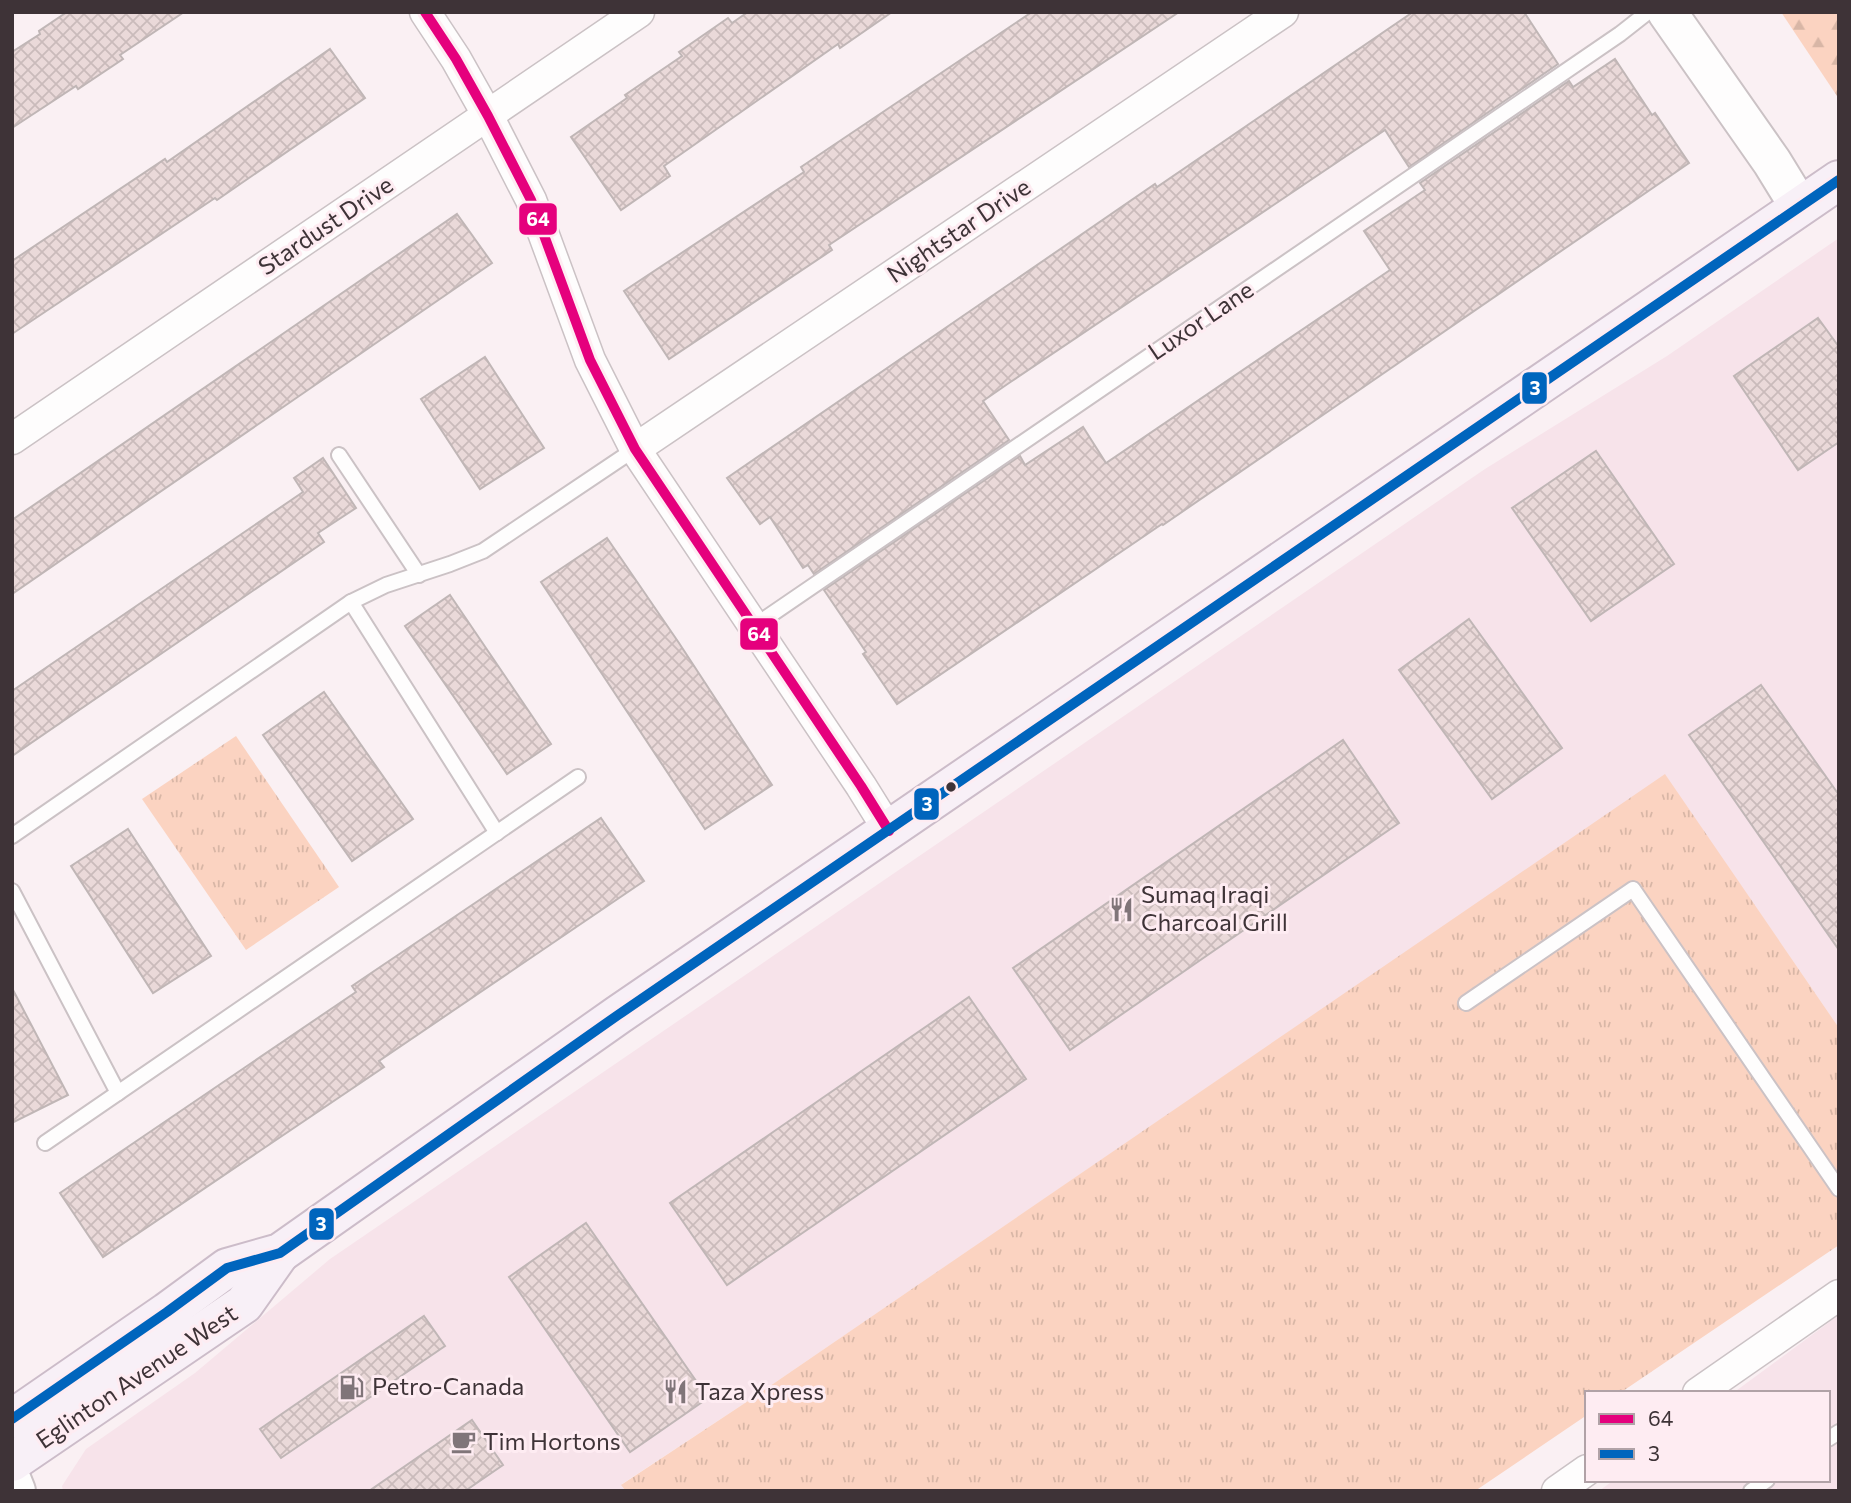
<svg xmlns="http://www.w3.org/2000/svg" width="1851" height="1503" font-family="Commissioner,sans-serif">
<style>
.built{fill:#f7e3ea}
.grass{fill:url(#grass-tufts)}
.forest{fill:url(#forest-firs)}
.building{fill:url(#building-cross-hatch);stroke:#c0b6b6;stroke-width:2}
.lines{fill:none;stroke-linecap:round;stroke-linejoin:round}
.lane-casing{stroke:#cbc2c5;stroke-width:18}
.street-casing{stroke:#cbc2c5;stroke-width:33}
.secondary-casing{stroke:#cbc2c5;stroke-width:42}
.primary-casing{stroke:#ccbcc9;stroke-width:42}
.lane{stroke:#fefdfd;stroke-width:14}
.street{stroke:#fefdfd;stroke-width:30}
.secondary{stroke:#fefdfd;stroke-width:38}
.primary{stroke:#f8f0f7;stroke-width:38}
.bus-1-casing{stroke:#feecf2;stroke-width:16}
.bus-2-casing{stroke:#feecf2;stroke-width:16}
.bus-1{stroke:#e5007d;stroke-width:10}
.bus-2{stroke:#0065bd;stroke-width:10}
.bus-dot{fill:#3e3337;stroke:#feecf2;stroke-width:2.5}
.labels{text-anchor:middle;stroke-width:6;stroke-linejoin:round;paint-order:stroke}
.street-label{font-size:24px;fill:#3e3337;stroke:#feecf2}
.poi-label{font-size:24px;fill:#3e3337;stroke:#feecf2;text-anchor:start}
.line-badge{stroke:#feecf2;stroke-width:2.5}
.badge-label{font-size:19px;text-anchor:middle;font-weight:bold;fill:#fff}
</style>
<defs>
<pattern id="grass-tufts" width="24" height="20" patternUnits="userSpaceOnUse" patternTransform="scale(1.75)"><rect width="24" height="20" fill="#fbd3c1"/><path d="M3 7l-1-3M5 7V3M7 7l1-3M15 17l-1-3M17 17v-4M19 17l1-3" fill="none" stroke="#d8b6a6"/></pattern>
<pattern id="forest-firs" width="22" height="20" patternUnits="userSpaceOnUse" patternTransform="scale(1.75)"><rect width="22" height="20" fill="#fbd3c1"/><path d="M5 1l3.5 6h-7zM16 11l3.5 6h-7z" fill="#d8b6a6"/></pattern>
<pattern id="building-cross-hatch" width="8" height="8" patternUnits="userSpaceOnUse" patternTransform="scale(1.75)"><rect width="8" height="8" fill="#ead9d9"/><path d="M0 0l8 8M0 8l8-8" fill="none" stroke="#cabbbb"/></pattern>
</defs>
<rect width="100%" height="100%" fill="#faf0f3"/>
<g class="built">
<path d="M 1839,238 L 1839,1028 L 1665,775 L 751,1399 L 622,1484 L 626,1491 L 63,1491 L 62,1486 L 86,1449 L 195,1373 L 330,1259 L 1485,469 L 1667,356 Z"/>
<path d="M 1839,1315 L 1839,1491 L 1599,1491 L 1614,1480 L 1828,1480 L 1828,1393 L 1733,1393 Z"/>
</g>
<g class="grass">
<path d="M 236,736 L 339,887 L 246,950 L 142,799 Z"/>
<path d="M 1665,774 L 1839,1028 L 1839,1245 L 1620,1393 L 1587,1393 L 1587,1415 L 1475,1491 L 626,1491 L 621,1485 L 751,1399 Z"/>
</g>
<path class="forest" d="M 1781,12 L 1839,12 L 1839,99 Z"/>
<g class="building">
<path d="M 67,12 L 184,12 L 120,55 L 123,59 L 78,89 L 76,86 L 12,128 L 12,52 L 40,34 L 39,31 Z"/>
<path d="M 748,12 L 892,12 L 840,48 L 838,44 L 664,166 L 670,176 L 621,210 L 571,137 L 627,98 L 625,95 L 682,56 L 679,52 L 728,18 L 732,23 Z"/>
<path d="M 1032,12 L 1179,12 L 829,245 L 832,250 L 669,359 L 624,291 L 804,172 L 801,167 Z"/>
<path d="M 1413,12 L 1524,12 L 1558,64 L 1409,167 L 1385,130 L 1009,383 L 983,401 L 1009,440 L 814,574 L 808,565 L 803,568 L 770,517 L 760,524 L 727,478 L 1155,184 L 1157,187 Z"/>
<path d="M 330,49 L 365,98 L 217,200 L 215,198 L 12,334 L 12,261 L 165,159 L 167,162 Z"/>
<path d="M 1615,59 L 1652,115 L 1655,113 L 1689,163 L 1163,525 L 1162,524 L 897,704 L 863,654 L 866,652 L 824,590 L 1020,456 L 1025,465 L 1083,427 L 1106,463 L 1390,270 L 1364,231 L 1425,190 L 1420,183 L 1569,81 L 1573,87 Z"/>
<path d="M 457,214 L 492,263 L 12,594 L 12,520 Z"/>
<path d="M 1818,318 L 1839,347 L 1839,442 L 1798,470 L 1734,376 Z"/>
<path d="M 485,357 L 544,448 L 480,489 L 421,399 Z"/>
<path d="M 1596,451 L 1674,564 L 1591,621 L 1512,508 Z"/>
<path d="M 323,458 L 356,508 L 318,533 L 324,542 L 12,756 L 12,691 L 303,492 L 294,478 Z"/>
<path d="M 607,538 L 679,643 L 772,785 L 705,829 L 541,582 Z"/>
<path d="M 450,595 L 551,744 L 507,774 L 405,626 Z"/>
<path d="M 1469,619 L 1562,748 L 1492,799 L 1399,670 Z"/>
<path d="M 1761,685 L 1839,795 L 1839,950 L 1689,735 Z"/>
<path d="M 324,692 L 413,819 L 352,861 L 263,735 Z"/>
<path d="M 1343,740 L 1399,823 L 1070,1050 L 1013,968 Z"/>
<path d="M 601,818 L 644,881 L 379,1061 L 384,1067 L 103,1257 L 60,1193 L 356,992 L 352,986 Z"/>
<path d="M 128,829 L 211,956 L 153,993 L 71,866 Z"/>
<path d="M 12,988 L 68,1095 L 12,1123 Z"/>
<path d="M 969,997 L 1026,1079 L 727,1285 L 670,1203 Z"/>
<path d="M 586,1223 L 708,1398 L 630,1452 L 509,1277 Z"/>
<path d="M 424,1316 L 445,1346 L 281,1458 L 260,1429 Z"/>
<path d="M 472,1420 L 503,1465 L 465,1491 L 369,1491 Z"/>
</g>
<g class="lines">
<defs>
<g id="lane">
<path d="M 339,455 L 419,575"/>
<path d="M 351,602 L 497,833"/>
<path d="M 753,627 L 1620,34 L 1648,12"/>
<path d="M 12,836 L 351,602 L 386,585 L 450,564 L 483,551 L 635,449"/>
<path d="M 12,891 L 118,1093"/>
<path d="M 1466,1003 L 1633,889 L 1839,1189"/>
<path d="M 45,1143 L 578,777"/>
<path d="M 1828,1439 L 1839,1432"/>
<path d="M 1751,1491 L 1767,1480"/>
</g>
<g id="street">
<path d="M 425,12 L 456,59 L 488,116 L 531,200 L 590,360 L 635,449 L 861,786 L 889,831"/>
<path d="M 12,439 L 639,12"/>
<path d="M 635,449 L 1283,12"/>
<path d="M 1698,1393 L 1839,1295"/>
<path d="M 1557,1491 L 1587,1470"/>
</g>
<g id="secondary">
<path d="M 1667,12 L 1772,162 L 1799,206"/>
<path d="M 12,1481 L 16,1491"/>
</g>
<g id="primary">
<path d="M 12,1419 L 167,1312 L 227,1268 L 280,1253 L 618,1015 L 1839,180"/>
<path d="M 12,1462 L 244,1304 L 280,1253"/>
</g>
</defs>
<use href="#lane" class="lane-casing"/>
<use href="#street" class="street-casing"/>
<use href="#secondary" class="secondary-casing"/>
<use href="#primary" class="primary-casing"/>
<use href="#lane" class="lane"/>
<use href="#street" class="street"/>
<use href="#secondary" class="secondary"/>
<use href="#primary" class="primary"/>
<defs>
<path id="bus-1" d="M 425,12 L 456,59 L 488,116 L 531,200 L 590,360 L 635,449 L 861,786 L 889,831"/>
<path id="bus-2" d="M 12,1419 L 167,1312 L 227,1268 L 280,1253 L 618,1015 L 1839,180"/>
</defs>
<use href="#bus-1" class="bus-1-casing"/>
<use href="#bus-2" class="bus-2-casing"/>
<use href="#bus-1" class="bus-1"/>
<use href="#bus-2" class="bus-2"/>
</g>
<defs>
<symbol id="restaurant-bare" viewBox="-9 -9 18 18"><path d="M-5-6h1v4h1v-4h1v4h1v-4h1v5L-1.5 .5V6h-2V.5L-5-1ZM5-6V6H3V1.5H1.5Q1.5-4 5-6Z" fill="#807579" stroke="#feecf2" stroke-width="2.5" paint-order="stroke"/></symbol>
<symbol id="fuel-bare" viewBox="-9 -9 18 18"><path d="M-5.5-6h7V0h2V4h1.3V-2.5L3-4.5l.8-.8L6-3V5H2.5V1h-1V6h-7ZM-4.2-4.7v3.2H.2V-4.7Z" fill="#807579" stroke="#feecf2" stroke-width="2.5" paint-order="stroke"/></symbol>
<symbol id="cafe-bare" viewBox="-9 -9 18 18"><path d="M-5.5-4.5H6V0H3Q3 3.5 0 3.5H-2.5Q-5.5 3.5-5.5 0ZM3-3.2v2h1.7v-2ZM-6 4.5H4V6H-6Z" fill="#807579" stroke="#feecf2" stroke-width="2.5" paint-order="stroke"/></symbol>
</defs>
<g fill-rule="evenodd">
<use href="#restaurant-bare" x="1104" y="892" width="35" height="35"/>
<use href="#fuel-bare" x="334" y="1370" width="35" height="35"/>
<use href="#restaurant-bare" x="658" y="1374" width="35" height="35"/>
<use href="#cafe-bare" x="446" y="1424" width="35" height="35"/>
</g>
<circle class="bus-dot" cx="951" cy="787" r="6"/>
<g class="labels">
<g class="street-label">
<text transform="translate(326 226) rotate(-34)" y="8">Stardust Drive</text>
<text transform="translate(959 231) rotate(-34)" y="8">Nightstar Drive</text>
<text transform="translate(1201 321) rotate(-34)" y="8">Luxor Lane</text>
<text transform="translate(137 1377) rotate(-34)" y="8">Eglinton Avenue West</text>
</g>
<g class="poi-label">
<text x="1141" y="903">Sumaq Iraqi<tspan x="1141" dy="28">Charcoal Grill</tspan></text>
<text x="372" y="1395">Petro-Canada</text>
<text x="695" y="1400">Taza Xpress</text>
<text x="483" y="1450">Tim Hortons</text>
</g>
</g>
<g class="line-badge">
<rect x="518" y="202" width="40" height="34" rx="7" fill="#e5007d"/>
<rect x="1521" y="371" width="27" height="34" rx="7" fill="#0065bd"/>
<rect x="739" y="617" width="40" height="34" rx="7" fill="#e5007d"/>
<rect x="913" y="787" width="27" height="34" rx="7" fill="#0065bd"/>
<rect x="308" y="1207" width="27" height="34" rx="7" fill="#0065bd"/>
</g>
<g class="badge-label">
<text x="538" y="226">64</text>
<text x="1535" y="395">3</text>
<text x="759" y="641">64</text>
<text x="927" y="811">3</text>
<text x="321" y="1231">3</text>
</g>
<rect width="1851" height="1503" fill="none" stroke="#3e3337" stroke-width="28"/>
<rect x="1585" y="1391" width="245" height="91" fill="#feecf2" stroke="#b1a2a7" stroke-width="2"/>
<rect x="1599" y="1414" width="35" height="10" fill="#e5007d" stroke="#b1a2a7" stroke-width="2"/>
<text x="1648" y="1426" font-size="21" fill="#3e3337">64</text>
<rect x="1599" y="1449" width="35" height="10" fill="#0065bd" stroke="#b1a2a7" stroke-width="2"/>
<text x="1648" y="1461" font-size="21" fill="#3e3337">3</text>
</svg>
